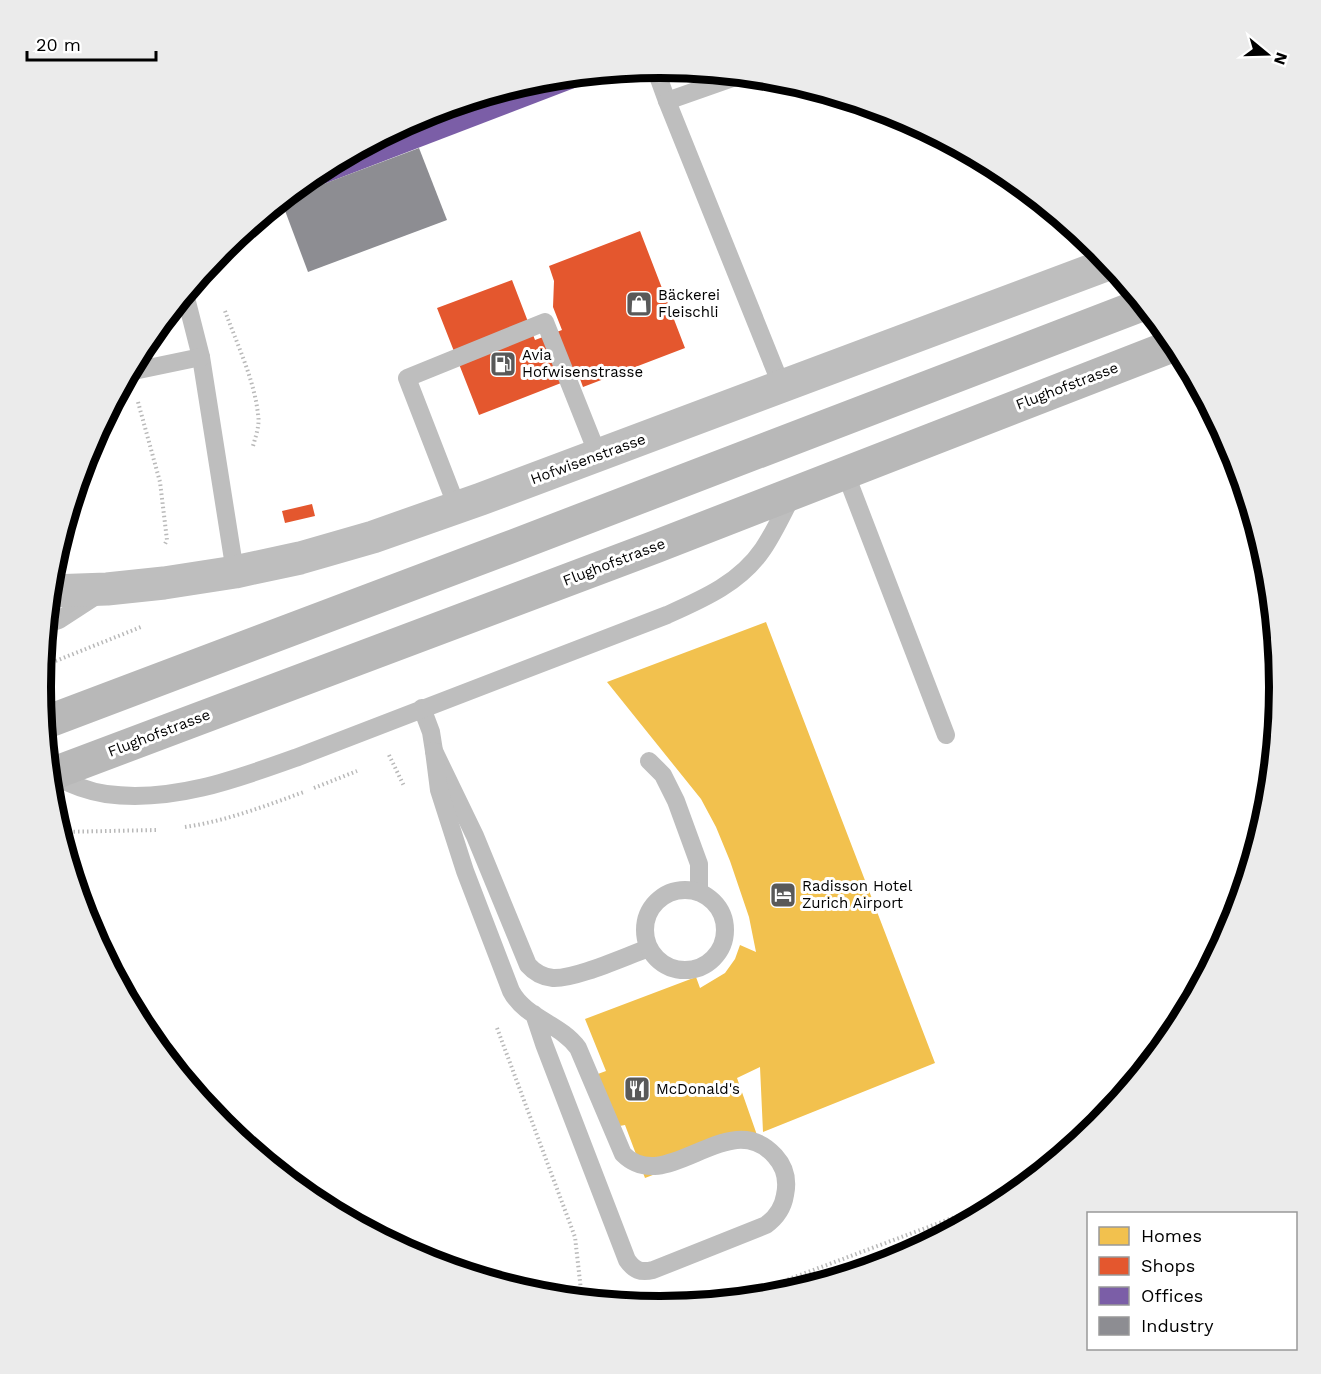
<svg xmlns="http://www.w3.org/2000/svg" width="1321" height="1374" font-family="'Work Sans',sans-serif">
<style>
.homes{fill:#f2c14e}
.shops{fill:#e4572e}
.offices{fill:#7b5ea7}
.industry{fill:#8d8d92}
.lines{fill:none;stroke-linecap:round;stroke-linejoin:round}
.path{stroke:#b9b9b9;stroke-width:4;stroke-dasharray:1.5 3;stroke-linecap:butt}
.lane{stroke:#bebebe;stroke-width:18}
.street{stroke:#bebebe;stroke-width:33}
.secondary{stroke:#b8b8b8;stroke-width:33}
.labels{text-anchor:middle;stroke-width:6;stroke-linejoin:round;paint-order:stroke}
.poi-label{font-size:15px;fill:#000;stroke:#fff;text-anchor:start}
.street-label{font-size:15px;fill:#000;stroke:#fff}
.rim{fill:none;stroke:#000;stroke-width:8}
</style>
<rect width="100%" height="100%" fill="#fff"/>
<path class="homes" d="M 766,622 L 935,1063 L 763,1132 L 760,1067 L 737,1078 L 757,1135 L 645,1178 L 625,1125 L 614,1127 L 595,1075 L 606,1071 L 585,1019 L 696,977 L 700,988 L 725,973 L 735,959 L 740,945 L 756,952 L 749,917 L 730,861 L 716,827 L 701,799 L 607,682 Z"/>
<g class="shops">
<path d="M 640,231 L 685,348 L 583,387 L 579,376 L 479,415 L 437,308 L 512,280 L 535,340 L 562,330 L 553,307 L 554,281 L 549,266 Z"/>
<path d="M 312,504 L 315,516 L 285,523 L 282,511 Z"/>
</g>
<path class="offices" d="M 581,75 L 585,84 L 282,200 L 316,171 L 424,114 L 540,79 Z"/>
<path class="industry" d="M 419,148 L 447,220 L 308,272 L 281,200 Z"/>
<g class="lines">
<g class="path">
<path d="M 209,265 L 212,276"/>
<path d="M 225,311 C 237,344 254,379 258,414 C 260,425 256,435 253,446"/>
<path d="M 138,402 L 160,482 L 167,540 L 165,544"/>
<path d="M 43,666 L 141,627"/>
<path d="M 389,755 L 404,786"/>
<path d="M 314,788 L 357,771"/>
<path d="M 185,827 C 226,821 265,806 304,792"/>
<path d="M 60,832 L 156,830"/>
<path d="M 497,1028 L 575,1237 L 582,1299"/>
<path d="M 733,1300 L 1014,1195"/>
</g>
<g class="lane">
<path d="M 655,68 L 667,101"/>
<path d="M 741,75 L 667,101 L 782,387"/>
<path d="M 185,294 L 201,357 L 235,572"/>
<path d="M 129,372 L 201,357"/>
<path d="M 845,472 L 946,735"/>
<path d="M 457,507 L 407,378 L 545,322 L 598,455"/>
<path d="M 47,624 L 59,620 L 99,594"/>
<path d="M 422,708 L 431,732 L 434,751 L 475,836 L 528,965 C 535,973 542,977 553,978 C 576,979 626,956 649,948"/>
<path d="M 434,751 L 439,790 L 465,871 L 511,991 C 525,1018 561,1024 578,1048 L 623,1154 C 667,1198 729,1104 775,1156 C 785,1167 788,1181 785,1195 C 783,1208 777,1217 766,1225 L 653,1270 C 640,1273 634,1270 627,1260 L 544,1044 L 534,1014"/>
<path d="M 649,761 L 663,775 L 676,801 L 699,864 L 699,892"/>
<path d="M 50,774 C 67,783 86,791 106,794 C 172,803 237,779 298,757 L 667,615 C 703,599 740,583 763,549 C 774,533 783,513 792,496"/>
<circle cx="685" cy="930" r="40"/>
</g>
<path class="street" d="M 50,591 L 107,589 L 164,583 L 235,572 L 300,558 L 373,537 L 481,499 L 1111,263"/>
<g class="secondary">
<path d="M 44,723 L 505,549 L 1144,304"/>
<path d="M 49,775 L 655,547 L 1177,344"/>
</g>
</g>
<defs>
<symbol id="shop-square" viewBox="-11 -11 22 22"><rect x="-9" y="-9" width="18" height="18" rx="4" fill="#595959" stroke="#fff"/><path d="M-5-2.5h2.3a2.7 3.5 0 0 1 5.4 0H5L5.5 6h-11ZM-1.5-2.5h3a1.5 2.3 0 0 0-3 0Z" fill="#fff"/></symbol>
<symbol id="fuel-square" viewBox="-11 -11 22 22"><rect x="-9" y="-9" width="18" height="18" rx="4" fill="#595959" stroke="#fff"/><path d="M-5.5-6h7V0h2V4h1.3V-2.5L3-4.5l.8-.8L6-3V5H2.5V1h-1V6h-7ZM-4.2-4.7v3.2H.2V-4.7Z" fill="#fff"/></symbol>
<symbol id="hotel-square" viewBox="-11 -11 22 22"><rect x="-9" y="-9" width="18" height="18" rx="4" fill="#595959" stroke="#fff"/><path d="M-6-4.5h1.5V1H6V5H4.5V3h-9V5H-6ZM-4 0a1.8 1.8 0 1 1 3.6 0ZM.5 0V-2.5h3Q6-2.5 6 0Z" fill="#fff"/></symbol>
<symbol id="restaurant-square" viewBox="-11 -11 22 22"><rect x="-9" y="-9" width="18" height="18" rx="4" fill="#595959" stroke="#fff"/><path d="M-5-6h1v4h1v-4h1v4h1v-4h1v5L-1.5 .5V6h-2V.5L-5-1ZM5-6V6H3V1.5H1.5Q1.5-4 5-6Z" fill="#fff"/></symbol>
</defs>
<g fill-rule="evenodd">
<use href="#shop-square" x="624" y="289" width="30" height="30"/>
<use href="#fuel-square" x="488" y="349" width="30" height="30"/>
<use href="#hotel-square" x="768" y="880" width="30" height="30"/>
<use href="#restaurant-square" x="622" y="1074" width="30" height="30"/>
</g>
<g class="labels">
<g class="poi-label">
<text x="658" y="300">Bäckerei<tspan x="658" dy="17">Fleischli</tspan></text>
<text x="522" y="360">Avia<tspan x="522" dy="17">Hofwisenstrasse</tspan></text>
<text x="802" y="891">Radisson Hotel<tspan x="802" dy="17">Zurich Airport</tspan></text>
<text x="656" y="1094">McDonald's</text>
</g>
<g class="street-label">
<text transform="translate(1067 386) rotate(-21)" y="5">Flughofstrasse</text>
<text transform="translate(588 459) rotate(-20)" y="5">Hofwisenstrasse</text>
<text transform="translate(614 562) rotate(-21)" y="5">Flughofstrasse</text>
<text transform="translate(159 733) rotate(-21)" y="5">Flughofstrasse</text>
</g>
</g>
<path d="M0 0H1321V1374H0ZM51 687a609 609 0 1 1 1218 0a609 609 0 1 1-1218 0Z" fill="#ebebeb" fill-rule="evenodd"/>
<path class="rim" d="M51 687a609 609 0 1 1 1218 0a609 609 0 1 1-1218 0Z"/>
<rect x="1087" y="1212" width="210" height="138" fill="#ffffff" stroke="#999999" stroke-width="1.5"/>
<rect x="1099" y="1227" width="30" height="18" fill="#f2c14e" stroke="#999999" stroke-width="1.5"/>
<text x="1141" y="1242" font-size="18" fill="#000000">Homes</text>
<rect x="1099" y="1257" width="30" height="18" fill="#e4572e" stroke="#999999" stroke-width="1.5"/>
<text x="1141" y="1272" font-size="18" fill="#000000">Shops</text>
<rect x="1099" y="1287" width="30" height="18" fill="#7b5ea7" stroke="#999999" stroke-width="1.5"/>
<text x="1141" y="1302" font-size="18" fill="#000000">Offices</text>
<rect x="1099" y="1317" width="30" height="18" fill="#8d8d92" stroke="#999999" stroke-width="1.5"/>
<text x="1141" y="1332" font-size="18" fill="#000000">Industry</text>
<g transform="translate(1267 54) rotate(109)" stroke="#ffffff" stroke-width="4.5" paint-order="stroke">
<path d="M0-4.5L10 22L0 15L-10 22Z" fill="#000000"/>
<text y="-9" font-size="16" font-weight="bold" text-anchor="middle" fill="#000000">N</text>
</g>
<path d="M27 51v9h129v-9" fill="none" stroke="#000000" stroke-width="3"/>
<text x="36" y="51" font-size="18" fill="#000000" stroke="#ffffff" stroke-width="4.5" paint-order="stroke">20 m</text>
</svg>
